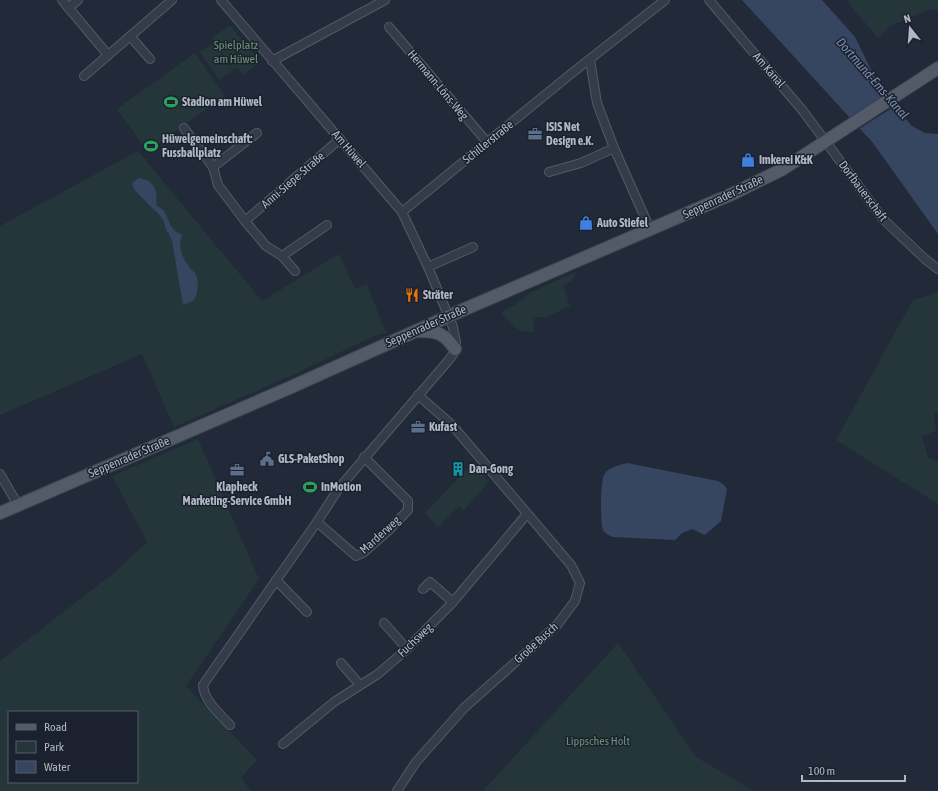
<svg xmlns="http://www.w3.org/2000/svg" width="938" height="791" font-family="'Asap Condensed',sans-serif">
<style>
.green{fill:#24363a;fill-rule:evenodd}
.water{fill:#364560}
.pier{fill:#222a39}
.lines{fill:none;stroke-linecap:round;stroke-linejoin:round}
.minor-casing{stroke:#535a67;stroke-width:10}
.primary-casing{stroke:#3f4552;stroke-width:14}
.minor{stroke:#353c49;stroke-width:8}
.primary{stroke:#535b69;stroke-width:12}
.labels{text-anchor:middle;stroke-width:3;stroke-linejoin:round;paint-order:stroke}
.park-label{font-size:12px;fill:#689675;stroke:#1b212e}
.street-label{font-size:12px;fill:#b0b7c5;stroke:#1b212e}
.poi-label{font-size:12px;font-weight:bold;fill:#b0b7c5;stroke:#1b212e;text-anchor:start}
.water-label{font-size:13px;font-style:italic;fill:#798cad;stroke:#1b212e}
</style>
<rect width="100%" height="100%" fill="#222a39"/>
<g class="green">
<path d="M 846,0 L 938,0 L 938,10 L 928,10 L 892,25 L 878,38 Z"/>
<path d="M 230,25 L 260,62 L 243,75 L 237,67 L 233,70 L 212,38 Z"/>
<path d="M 214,43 L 233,71 L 219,80 L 200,52 Z"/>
<path d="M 195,53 L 225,96 L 147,151 L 117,109 Z"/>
<path d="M 138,151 L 262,301 L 339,254 L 355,289 L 367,284 L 386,333 L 372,337 L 299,372 L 174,427 L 142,354 L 0,415 L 0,226 Z"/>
<path d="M 577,272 L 571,281 L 563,285 L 570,306 L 546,317 L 537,317 L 533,320 L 534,331 C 518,336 510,322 501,312 L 515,305 L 527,295 L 544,286 Z"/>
<path d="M 938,292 L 938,413 L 934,414 L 936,431 L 922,436 L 928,458 L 938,461 L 938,504 L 836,440 L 913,300 Z"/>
<path d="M 198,439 L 259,579 L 186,686 L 257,760 L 241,778 L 251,791 L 0,791 L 0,661 L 114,573 L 147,542 L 112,476 ZM 9,712 L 137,712 L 137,782 L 9,782 Z"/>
<path d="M 473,463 L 489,482 L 464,510 L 459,506 L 438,527 L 425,513 Z"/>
<path d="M 618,643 L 696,757 L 754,791 L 483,791 Z"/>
</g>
<g class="water">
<path d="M 742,0 L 822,0 L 855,37 L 882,92 L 912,126 L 925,133 L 938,134 L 938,234 L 873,143 Z"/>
<path d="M 139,178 C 155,180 158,191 156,205 C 159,207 162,209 164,211 C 170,220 169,230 181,234 L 182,236 C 177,247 183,259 190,268 C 192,271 195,272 196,275 C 199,281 198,295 194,300 C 191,302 186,304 183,305 L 172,241 L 169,234 L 166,230 L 164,222 L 158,213 L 152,208 L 134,189 L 132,183 Z"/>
<path d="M 627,463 L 718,481 L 724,485 L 727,489 L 721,521 L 705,535 L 692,529 L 682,533 L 675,540 L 613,537 C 609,535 605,534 603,530 C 600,522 600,479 605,473 C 610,467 620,465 627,463 Z"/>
</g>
<path class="pier" d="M 886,94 L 897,105 L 857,130 L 847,119 Z"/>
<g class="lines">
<defs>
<g id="minor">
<path d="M 62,0 L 108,55"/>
<path d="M 221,0 L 402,212 L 428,267 L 453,327 L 456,343 L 454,353 L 448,361 L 339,488 L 317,522 L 203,685 C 204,701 219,713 230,725"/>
<path d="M 709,0 L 803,111 L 883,219 L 925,259 L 938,269"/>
<path d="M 68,8 L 78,0"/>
<path d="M 389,27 L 487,142"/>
<path d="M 130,36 L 150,59"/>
<path d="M 590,60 L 597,103 L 614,148 L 650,229"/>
<path d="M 272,61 L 385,0"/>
<path d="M 84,76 L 172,0"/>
<path d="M 184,128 L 213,167 L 218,185 L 245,221 L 266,246 L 282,256 L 295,271"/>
<path d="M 213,167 L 257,133"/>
<path d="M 549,172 L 581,163 L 614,148"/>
<path d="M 402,212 L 567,77 L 665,0"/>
<path d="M 245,221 L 340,139"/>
<path d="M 282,256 L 327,225"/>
<path d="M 428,267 L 473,247"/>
<path d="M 0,474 L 18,505"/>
<path d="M 317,522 L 356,556 L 363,553 L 389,530 L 408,510 L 408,501 L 364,457"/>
<path d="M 276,580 L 307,612"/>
<path d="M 423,589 L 430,582 L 453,602"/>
<path d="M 384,623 L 407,649"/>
<path d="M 341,663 L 360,685"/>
<path d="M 283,744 L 334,702 L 378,674 L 407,649 L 453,602 L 527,514"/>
<path d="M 397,791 L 416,762 L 464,708 L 557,625 L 575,601 L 580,583 L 571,565 L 452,425 L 418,395"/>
</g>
<g id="primary">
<path d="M 418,331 C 437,331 444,333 455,349"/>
<path d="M 0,513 L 289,388 L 465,309 L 732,194 L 783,169 L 938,68"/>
</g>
</defs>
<use href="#minor" class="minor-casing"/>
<use href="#primary" class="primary-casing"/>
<use href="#minor" class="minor"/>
<use href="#primary" class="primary"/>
</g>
<defs>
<symbol id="stadium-bare" viewBox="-9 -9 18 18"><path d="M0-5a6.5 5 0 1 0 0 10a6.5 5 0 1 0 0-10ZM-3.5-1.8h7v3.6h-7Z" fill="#2e9e5b" stroke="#1b212e" stroke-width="2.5" paint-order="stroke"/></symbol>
<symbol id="office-bare" viewBox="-9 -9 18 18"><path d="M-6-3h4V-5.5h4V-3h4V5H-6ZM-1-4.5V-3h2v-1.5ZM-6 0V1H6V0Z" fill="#5c6f8a" stroke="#1b212e" stroke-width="2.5" paint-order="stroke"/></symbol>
<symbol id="shop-bare" viewBox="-9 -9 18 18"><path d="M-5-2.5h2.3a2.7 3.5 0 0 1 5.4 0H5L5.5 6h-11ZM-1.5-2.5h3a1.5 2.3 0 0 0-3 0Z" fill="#3f7fe0" stroke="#1b212e" stroke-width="2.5" paint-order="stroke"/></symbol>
<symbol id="restaurant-bare" viewBox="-9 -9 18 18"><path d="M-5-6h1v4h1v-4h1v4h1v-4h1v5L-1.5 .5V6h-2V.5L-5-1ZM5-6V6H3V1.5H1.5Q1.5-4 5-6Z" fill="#e8710a" stroke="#1b212e" stroke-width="2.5" paint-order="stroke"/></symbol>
<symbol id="civic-bare" viewBox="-9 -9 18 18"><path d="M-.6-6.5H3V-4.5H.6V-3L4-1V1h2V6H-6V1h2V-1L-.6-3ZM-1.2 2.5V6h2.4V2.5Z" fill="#5c6f8a" stroke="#1b212e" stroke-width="2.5" paint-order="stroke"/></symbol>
<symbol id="building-bare" viewBox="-9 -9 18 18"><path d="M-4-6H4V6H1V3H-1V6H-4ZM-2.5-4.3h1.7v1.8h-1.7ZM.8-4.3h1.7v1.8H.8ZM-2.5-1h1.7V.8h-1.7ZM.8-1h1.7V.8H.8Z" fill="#0f9aa8" stroke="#1b212e" stroke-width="2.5" paint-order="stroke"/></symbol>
</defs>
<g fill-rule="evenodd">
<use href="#stadium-bare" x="161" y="92" width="20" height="20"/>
<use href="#office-bare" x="525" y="124" width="20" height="20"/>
<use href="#stadium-bare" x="141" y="136" width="20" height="20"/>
<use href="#shop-bare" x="738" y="150" width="20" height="20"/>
<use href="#shop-bare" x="576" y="213" width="20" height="20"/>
<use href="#restaurant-bare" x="402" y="285" width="20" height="20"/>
<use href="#office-bare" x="408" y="417" width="20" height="20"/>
<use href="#civic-bare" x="257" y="449" width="20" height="20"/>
<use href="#building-bare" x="448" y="459" width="20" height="20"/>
<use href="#office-bare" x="227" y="460" width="20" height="20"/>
<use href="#stadium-bare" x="300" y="477" width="20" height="20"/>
</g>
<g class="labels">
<g class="park-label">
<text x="236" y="49">Spielplatz<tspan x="236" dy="14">am Hüwel</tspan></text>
<text x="598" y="745">Lippsches Holt</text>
</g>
<g class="street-label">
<text transform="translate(769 70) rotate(49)" y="4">Am Kanal</text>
<text transform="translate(438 85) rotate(50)" y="4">Hermann-Löns-Weg</text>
<text transform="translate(488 142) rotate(-39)" y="4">Schillerstraße</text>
<text transform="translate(349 149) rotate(49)" y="4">Am Hüwel</text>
<text transform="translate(293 180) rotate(-41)" y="4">Anni-Siepe-Straße</text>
<text transform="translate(863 191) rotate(53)" y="4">Dorfbauerschaft</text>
<text transform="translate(723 197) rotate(-25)" y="4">Seppenrader Straße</text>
<text transform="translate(426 326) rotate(-24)" y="4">Seppenrader Straße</text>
<text transform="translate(129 457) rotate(-23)" y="4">Seppenrader Straße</text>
<text transform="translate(380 535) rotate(-42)" y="4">Marderweg</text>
<text transform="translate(415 640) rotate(-44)" y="4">Fuchsweg</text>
<text transform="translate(536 643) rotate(-42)" y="4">Große Busch</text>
</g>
<g class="poi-label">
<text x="182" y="106">Stadion am Hüwel</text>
<text x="546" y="131">ISIS Net<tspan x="546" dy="14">Design e.K.</tspan></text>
<text x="162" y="143">Hüwelgemeinschaft:<tspan x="162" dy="14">Fussballplatz</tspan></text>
<text x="759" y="164">Imkerei K&amp;K</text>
<text x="597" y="227">Auto Stiefel</text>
<text x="423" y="299">Sträter</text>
<text x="429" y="431">Kufast</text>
<text x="278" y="463">GLS-PaketShop</text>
<text x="469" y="473">Dan-Gong</text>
<text x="237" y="491" text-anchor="middle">Klapheck<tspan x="237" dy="14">Marketing-Service GmbH</tspan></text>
<text x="321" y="491">InMotion</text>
</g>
<g class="water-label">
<text transform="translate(873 78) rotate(49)" y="5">Dortmund-Ems-Kanal</text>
</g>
</g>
<rect x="8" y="711" width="130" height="72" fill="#1b212e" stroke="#575d6a"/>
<rect x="16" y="724" width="20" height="6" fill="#535b69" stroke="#575d6a"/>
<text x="44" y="731" font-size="12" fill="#b0b7c5">Road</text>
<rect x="16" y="741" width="20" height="12" fill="#24363a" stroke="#575d6a"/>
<text x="44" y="751" font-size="12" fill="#b0b7c5">Park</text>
<rect x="16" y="761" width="20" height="12" fill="#364560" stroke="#575d6a"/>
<text x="44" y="771" font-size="12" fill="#b0b7c5">Water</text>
<g transform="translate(910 28) rotate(343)" stroke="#1b212e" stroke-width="3" paint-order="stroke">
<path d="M0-3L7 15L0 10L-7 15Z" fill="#b0b7c5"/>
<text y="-6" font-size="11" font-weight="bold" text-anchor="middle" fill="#b0b7c5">N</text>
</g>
<path d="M802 775v6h103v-6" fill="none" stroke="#b0b7c5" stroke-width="2"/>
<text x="808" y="775" font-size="12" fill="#b0b7c5" stroke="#1b212e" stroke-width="3" paint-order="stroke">100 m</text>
</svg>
